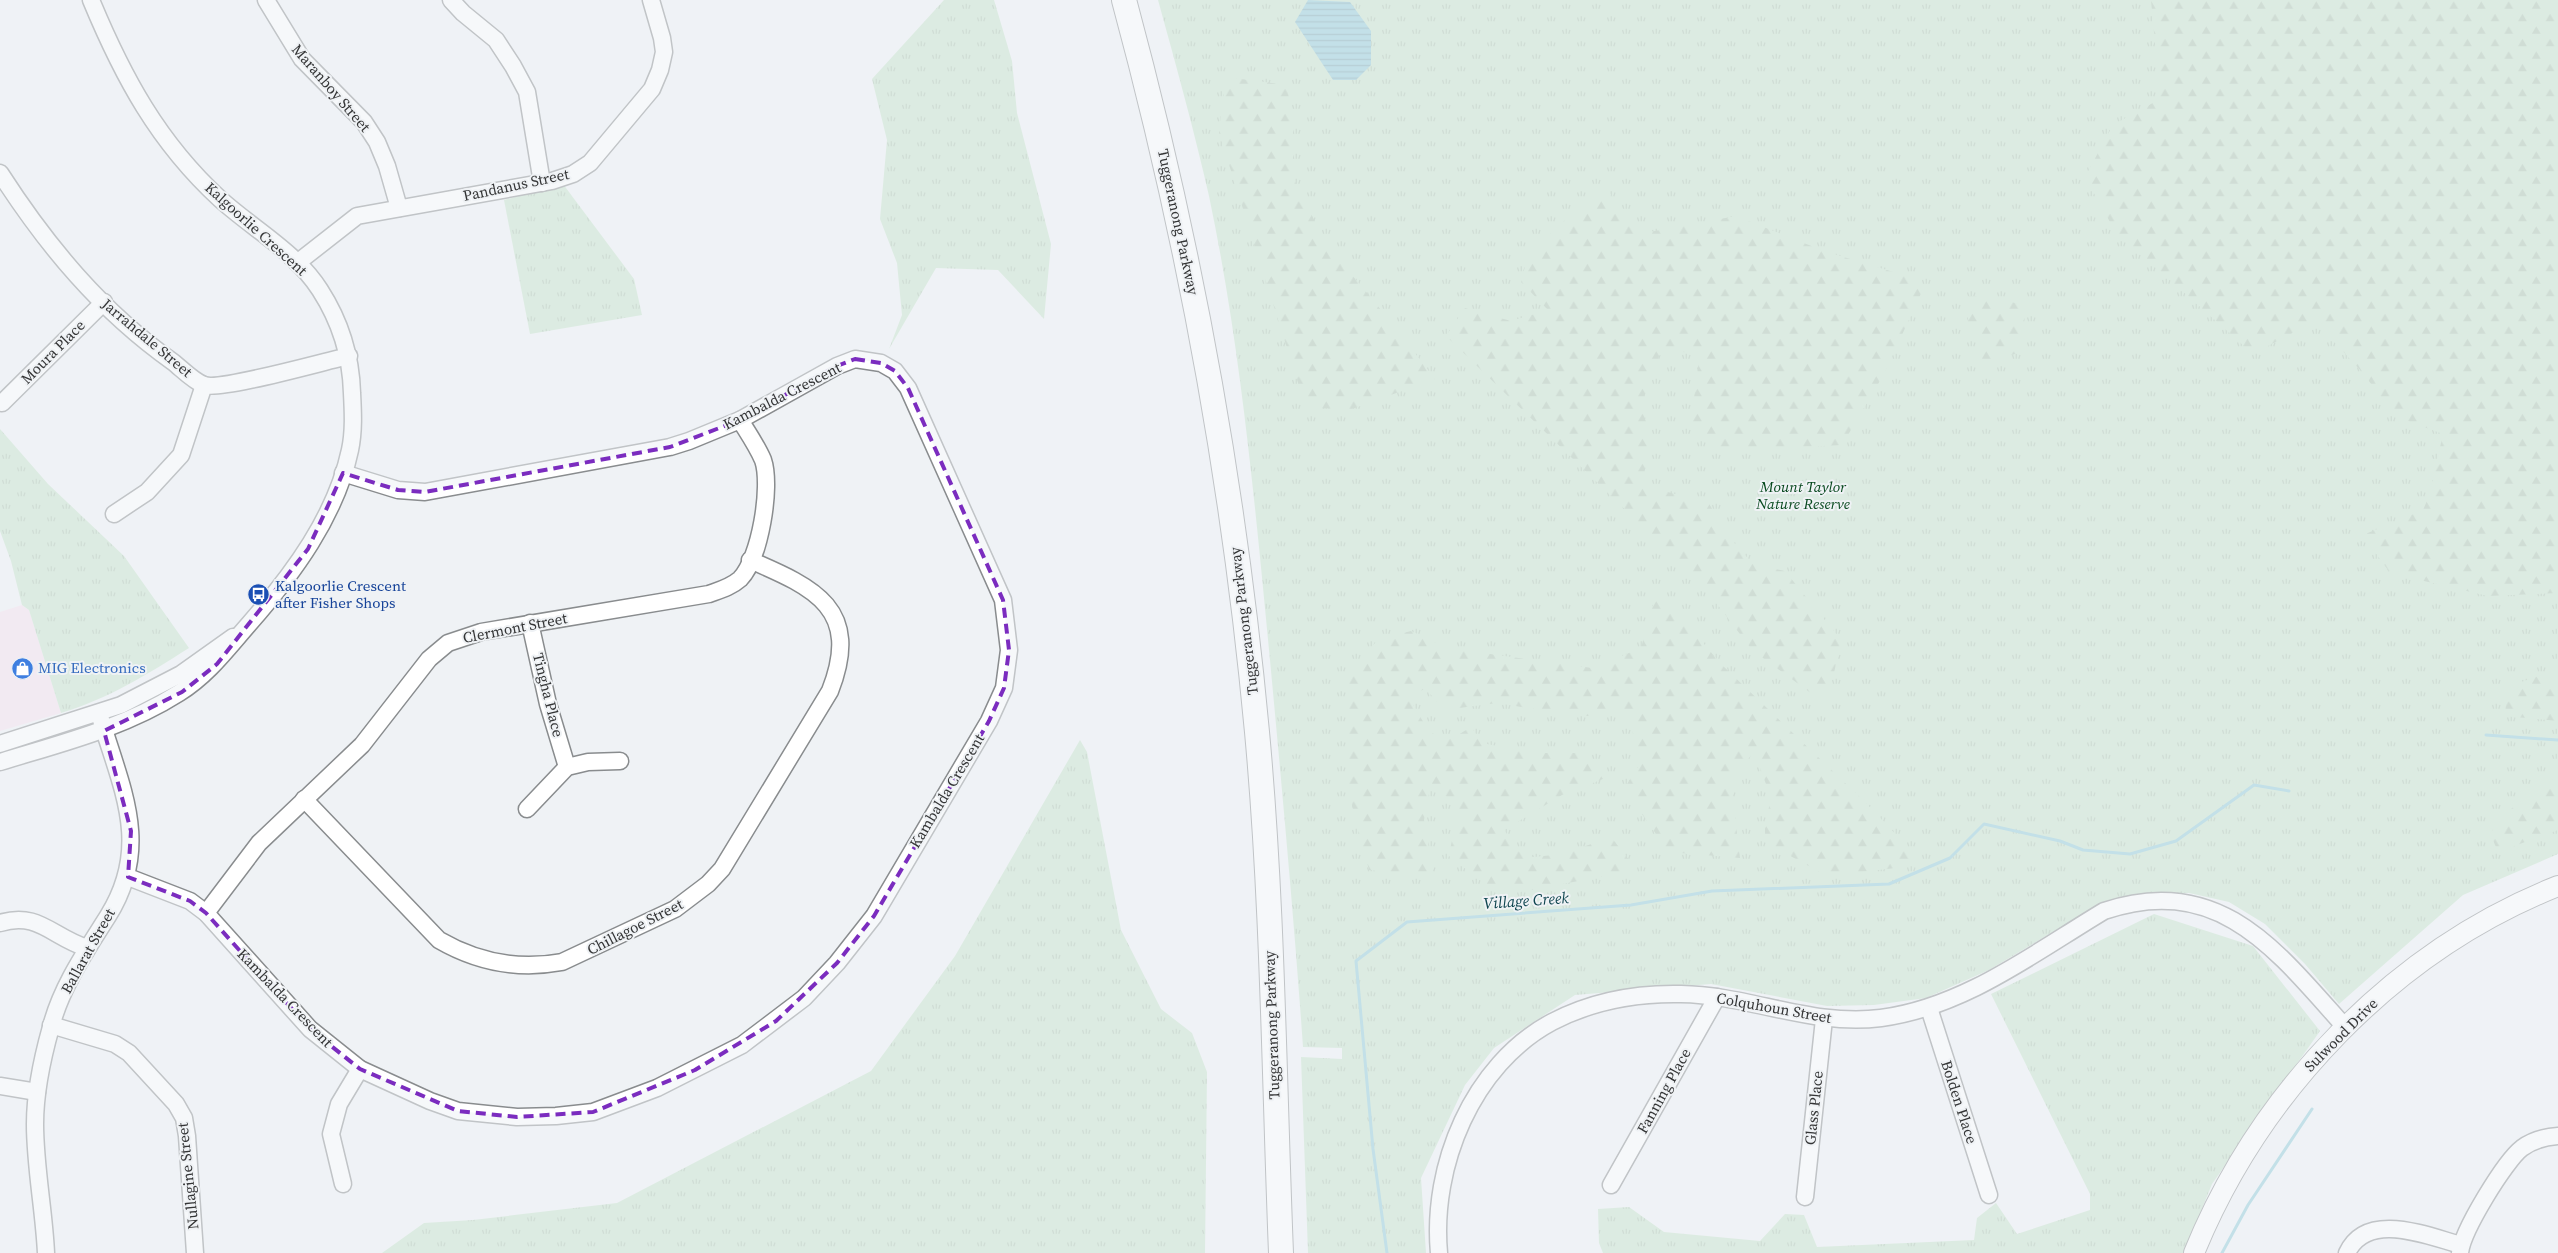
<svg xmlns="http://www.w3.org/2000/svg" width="2558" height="1253" font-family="'Source Serif 4',serif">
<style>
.commercial{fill:#f7e0ed}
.grass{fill:url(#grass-tufts)}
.forest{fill:url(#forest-firs)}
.water{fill:url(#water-rules)}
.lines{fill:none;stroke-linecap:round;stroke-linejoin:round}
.stream{stroke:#8ecad7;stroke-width:3}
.minor-casing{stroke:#898c8e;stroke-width:19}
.major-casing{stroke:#898c8e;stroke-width:22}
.highway-casing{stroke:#898c8e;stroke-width:26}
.minor{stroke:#fff;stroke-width:16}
.major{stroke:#fff;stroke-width:20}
.highway{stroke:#fff;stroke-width:24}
.marked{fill:none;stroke:#7b2cbf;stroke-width:4;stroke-dasharray:10 6;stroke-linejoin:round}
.labels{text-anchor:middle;stroke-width:4;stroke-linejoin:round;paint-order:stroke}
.street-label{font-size:15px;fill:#343536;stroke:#eff2f5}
.park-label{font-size:15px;font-style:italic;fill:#06481d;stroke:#eff2f5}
.transit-label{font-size:15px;fill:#164399;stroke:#eff2f5;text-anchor:start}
.shop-label{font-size:15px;fill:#366cbe;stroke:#eff2f5;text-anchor:start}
.water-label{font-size:16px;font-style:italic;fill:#104650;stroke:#eff2f5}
</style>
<defs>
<pattern id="grass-tufts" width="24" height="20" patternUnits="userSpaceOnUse" patternTransform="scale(1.25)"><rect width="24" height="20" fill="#c6e3ca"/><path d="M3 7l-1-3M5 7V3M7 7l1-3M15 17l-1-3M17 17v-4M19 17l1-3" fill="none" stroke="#abc3ae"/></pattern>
<pattern id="forest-firs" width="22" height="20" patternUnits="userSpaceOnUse" patternTransform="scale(1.25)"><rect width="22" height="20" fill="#c6e3ca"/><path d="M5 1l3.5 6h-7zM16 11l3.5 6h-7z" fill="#abc3ae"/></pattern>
<pattern id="water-rules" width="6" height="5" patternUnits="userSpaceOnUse" patternTransform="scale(1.25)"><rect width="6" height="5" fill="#8ecad7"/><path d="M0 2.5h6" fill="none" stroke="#75a5af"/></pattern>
</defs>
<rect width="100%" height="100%" fill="#eff2f5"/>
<path class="commercial" d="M 22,605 L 29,610 L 61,713 L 0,731 L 0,612 Z"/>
<g class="grass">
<path d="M 944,0 L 994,0 L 1012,61 L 1017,113 L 1051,244 L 1044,319 L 998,270 L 936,268 L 889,349 L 902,315 L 897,263 L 880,219 L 887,140 L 872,79 Z"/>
<path d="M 1158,0 L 2558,0 L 2558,854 L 2463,895 L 2339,1004 L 2305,964 L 2265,924 L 2229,902 L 2189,893 L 2149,894 L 2101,909 L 2051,933 L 1989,970 L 1926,998 L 1874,1005 L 1827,1006 L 1711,984 L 1575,995 L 1494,1048 L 1465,1085 L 1421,1178 L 1426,1253 L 1308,1253 L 1301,1057 L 1342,1059 L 1342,1048 L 1303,1047 C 1294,918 1282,789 1270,660 C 1255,505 1241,348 1209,196 C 1194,130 1176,65 1158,0 Z"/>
<path d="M 563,184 L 634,279 L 642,315 L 530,334 L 504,200 Z"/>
<path d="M 0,429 L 48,484 L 124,556 L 189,648 C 148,674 108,699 61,713 L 29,610 L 22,605 L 11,561 L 0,531 Z"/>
<path d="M 1080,740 L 1087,752 L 1121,930 L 1161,1009 L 1192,1033 L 1207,1072 L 1205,1253 L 382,1253 L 424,1223 L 473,1220 L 617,1203 L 871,1071 L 955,956 Z"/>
<path d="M 2154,914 L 2253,946 L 2320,1031 L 2212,1184 L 2184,1253 L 1603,1253 L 1599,1243 L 1598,1209 L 1629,1207 L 1664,1232 L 1760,1241 L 1785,1214 L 1804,1215 L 1817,1247 L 1974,1240 L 1977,1218 L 1996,1203 L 2017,1234 L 2090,1210 L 2090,1194 L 1991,994 Z"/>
</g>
<g class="forest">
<path d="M 2151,0 L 2558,0 L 2558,593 L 2488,596 L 2390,573 L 2363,535 L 2423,510 L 2429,496 L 2443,434 L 2397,417 L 2361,371 L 2315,321 L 2253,354 L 2115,231 L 2085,177 L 2113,125 L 2160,99 Z"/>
<path d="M 1226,77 L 1287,85 L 1293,126 L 1293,177 L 1325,242 L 1386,316 L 1435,379 L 1352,409 L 1306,408 L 1219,133 Z"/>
<path d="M 1606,189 L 1644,233 L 1736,216 L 1824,251 L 1910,277 L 1924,287 L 1884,374 L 1842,445 L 1721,451 L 1691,420 L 1700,353 L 1661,351 L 1641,405 L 1653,446 L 1639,485 L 1708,502 L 1729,537 L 1753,564 L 1785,571 L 1841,640 L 1834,673 L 1823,702 L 1752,650 L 1702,584 L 1446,336 L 1465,308 L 1511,321 L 1548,310 L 1521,282 L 1528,255 L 1568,217 Z"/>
<path d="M 1963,296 L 1994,297 L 2026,306 L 2021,352 L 1984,364 L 1969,323 Z"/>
<path d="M 1657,589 L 1722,665 L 1865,802 L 1920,860 L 1904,867 L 1827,876 L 1765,842 L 1765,825 L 1771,798 L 1754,751 L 1731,783 L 1740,858 L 1669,852 L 1624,789 L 1641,762 L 1627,713 L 1587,716 L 1569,709 L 1547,711 L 1497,703 L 1444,710 L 1426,689 L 1407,695 L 1430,733 L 1453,738 L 1471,727 L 1482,743 L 1533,753 L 1587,753 L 1608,777 L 1562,795 L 1504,830 L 1524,858 L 1563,854 L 1611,837 L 1637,870 L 1520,892 L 1485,884 L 1449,856 L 1458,807 L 1431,783 L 1424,820 L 1434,877 L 1369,870 L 1348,790 L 1348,671 L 1379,639 L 1411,631 L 1447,648 L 1592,668 L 1641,648 Z"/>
<path d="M 2558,672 L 2558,721 L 2505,716 L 2507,687 L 2544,674 Z"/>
<path d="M 2558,776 L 2558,830 L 2498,852 L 2490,833 L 2513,807 Z"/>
</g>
<path class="water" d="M 1308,0 L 1350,2 L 1371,31 L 1371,65 L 1356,80 L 1333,80 L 1295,22 Z"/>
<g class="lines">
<g class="stream">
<path d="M 2486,735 L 2558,740"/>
<path d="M 1387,1253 L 1373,1149 L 1356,961 L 1407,922 L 1631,905 L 1712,891 L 1889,884 L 1950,858 L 1984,824 L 2060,841 L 2083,850 L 2130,854 L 2176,841 L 2254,785 L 2289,791"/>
<path d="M 2222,1253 L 2248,1205 L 2312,1109"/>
</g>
<defs>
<g id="minor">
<path d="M 266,0 L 302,59 L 364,122 L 377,142 L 387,166 L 399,208"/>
<path d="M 451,0 L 463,13 L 496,40 L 513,66 L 527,92 L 542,183"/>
<path d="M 0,173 C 47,246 101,311 173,362 C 182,369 193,381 204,385 C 221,391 325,361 349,356"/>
<path d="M 297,263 L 357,216 L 552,181 L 573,174 L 590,163 L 652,89 L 660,70 L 664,52 L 662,38 L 651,0"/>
<path d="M 2,403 L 104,302"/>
<path d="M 114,514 L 147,492 L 181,455 L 204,385"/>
<path d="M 530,623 L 548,704 L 567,767"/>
<path d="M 0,744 L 121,705 L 181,674 L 233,637"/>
<path d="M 0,762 C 62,743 124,728 179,693 C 208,675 227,649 249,624 C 293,574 336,516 350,450 C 354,431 353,412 352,393 C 351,356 340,321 320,290 C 296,252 253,229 220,199 C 158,142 123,77 91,0"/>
<path d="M 304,799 L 439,940 C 477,962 519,970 562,962 L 675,909 L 708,884 L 722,869 L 830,691 C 862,609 815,588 750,560"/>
<path d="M 527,809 L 567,767 L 588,762 L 620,761"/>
<path d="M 128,877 L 190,901 L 206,913 L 310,1029 L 360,1069 L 430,1101 L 458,1111 L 517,1117 L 556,1116 L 593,1112 L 657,1088 L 742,1045 L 804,998 L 837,963 L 874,916 L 989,721 L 1004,688 L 1009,650 L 1003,600 L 908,388 L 895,371 L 881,363 L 855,359 L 837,366 L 740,420 L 689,441 L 670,447 L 425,492 L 398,490 L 343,473"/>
<path d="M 206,913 L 259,843 L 362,745 L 429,659 L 448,643 L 481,632 L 709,594 C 720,590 731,587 740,579 C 760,559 772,486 763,460 C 757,446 748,433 740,420"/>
<path d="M 0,923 C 38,911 52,937 87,948"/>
<path d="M 1929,1008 L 1989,1195"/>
<path d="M 51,1025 L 115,1044 L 129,1053 L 176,1104 L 184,1118 L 187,1136 L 195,1253"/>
<path d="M 0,1086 L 37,1092"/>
<path d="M 343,1184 L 331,1134 L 339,1104 L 360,1069"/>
<path d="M 1611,1185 L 1717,997"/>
<path d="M 1805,1197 L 1824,1019"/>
<path d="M 46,1253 C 44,1210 35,1167 35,1124 C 35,1092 42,1059 51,1027 C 61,987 86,951 108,916 C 153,844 120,786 99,713"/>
<path d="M 1439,1253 C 1431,1166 1472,1065 1552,1022 C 1592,1001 1636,993 1681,994 C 1749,995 1812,1027 1881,1018 C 1964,1007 2034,953 2104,911 C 2219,872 2277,951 2345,1027"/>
<path d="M 2347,1253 C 2367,1210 2427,1236 2461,1245"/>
<path d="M 2460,1253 C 2462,1231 2505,1161 2522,1148 C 2533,1140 2544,1137 2558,1136"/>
</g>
<path id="major" d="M 2194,1253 C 2260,1091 2394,951 2558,886"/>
<path id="highway" d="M 1124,0 C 1189,240 1234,484 1257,732 C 1273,905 1274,1079 1281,1253"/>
</defs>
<use href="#minor" class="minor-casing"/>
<use href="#major" class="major-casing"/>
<use href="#highway" class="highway-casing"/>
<use href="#minor" class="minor"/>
<use href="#major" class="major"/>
<use href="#highway" class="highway"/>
</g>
<path d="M0 0H2558V1253H0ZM 855,359 L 881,363 L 895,371 L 908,388 L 1003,600 L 1009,650 L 1004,688 L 989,721 L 874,916 L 837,963 L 776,1021 L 695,1070 L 593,1112 L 517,1117 L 458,1111 L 360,1069 L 310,1029 L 206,913 L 190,901 L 128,877 L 131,831 L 104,731 L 182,692 L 217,664 L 308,549 L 343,473 L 398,490 L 425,492 L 670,447 L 740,420 L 837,366 Z" fill="#eff2f5" fill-opacity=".55" fill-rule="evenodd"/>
<path class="marked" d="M 855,359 L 881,363 L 895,371 L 908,388 L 1003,600 L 1009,650 L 1004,688 L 989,721 L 874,916 L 837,963 L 776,1021 L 695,1070 L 593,1112 L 517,1117 L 458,1111 L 360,1069 L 310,1029 L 206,913 L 190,901 L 128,877 L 131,831 L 104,731 L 182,692 L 217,664 L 308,549 L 343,473 L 398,490 L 425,492 L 670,447 L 740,420 L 837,366 Z"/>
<defs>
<symbol id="bus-disc" viewBox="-11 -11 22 22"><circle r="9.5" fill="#1a4fb4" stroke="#eff2f5"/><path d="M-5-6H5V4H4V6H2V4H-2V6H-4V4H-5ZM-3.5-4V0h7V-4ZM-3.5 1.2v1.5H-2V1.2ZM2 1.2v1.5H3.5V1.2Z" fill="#fff"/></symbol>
<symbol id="shop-disc" viewBox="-11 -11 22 22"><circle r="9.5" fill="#3f7fe0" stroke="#eff2f5"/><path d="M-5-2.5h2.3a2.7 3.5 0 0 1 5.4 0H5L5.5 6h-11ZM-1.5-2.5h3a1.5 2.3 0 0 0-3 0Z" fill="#fff"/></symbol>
</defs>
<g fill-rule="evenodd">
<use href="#bus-disc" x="246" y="582" width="25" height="25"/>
<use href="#shop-disc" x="10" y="656" width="25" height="25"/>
</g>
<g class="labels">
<g class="street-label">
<text transform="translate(331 88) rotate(49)" y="5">Maranboy Street</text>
<text transform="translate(516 185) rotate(-12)" y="5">Pandanus Street</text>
<text transform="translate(1178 222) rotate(78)" y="5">Tuggeranong Parkway</text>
<text transform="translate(256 229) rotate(42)" y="5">Kalgoorlie Crescent</text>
<text transform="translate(147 338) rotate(40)" y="5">Jarrahdale Street</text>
<text transform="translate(53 352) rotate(-45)" y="5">Moura Place</text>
<text transform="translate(782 396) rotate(-27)" y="5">Kambalda Crescent</text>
<text transform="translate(1244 621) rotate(-97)" y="5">Tuggeranong Parkway</text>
<text transform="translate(515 628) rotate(-11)" y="5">Clermont Street</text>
<text transform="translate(548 695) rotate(76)" y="5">Tingha Place</text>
<text transform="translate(947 791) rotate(-59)" y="5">Kambalda Crescent</text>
<text transform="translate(635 927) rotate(-27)" y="5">Chillagoe Street</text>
<text transform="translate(88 951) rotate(-61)" y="5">Ballarat Street</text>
<text transform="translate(285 998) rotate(46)" y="5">Kambalda Crescent</text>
<text transform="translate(1774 1008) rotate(10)" y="5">Colquhoun Street</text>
<text transform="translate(1272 1025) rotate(-92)" y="5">Tuggeranong Parkway</text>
<text transform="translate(2341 1035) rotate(-45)" y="5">Sulwood Drive</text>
<text transform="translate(1664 1091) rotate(-61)" y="5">Fanning Place</text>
<text transform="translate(1959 1102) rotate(72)" y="5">Bolden Place</text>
<text transform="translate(1814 1108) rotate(-84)" y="5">Glass Place</text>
<text transform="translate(188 1176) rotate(-96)" y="5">Nullagine Street</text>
</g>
<g class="park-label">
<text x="1803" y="492">Mount Taylor<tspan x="1803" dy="17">Nature Reserve</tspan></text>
</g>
<g class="transit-label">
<text x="275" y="591">Kalgoorlie Crescent<tspan x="275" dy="17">after Fisher Shops</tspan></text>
</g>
<g class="shop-label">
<text x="38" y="673">MIG Electronics</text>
</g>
<g class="water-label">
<text transform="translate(1526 900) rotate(-4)" y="6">Village Creek</text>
</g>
</g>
</svg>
